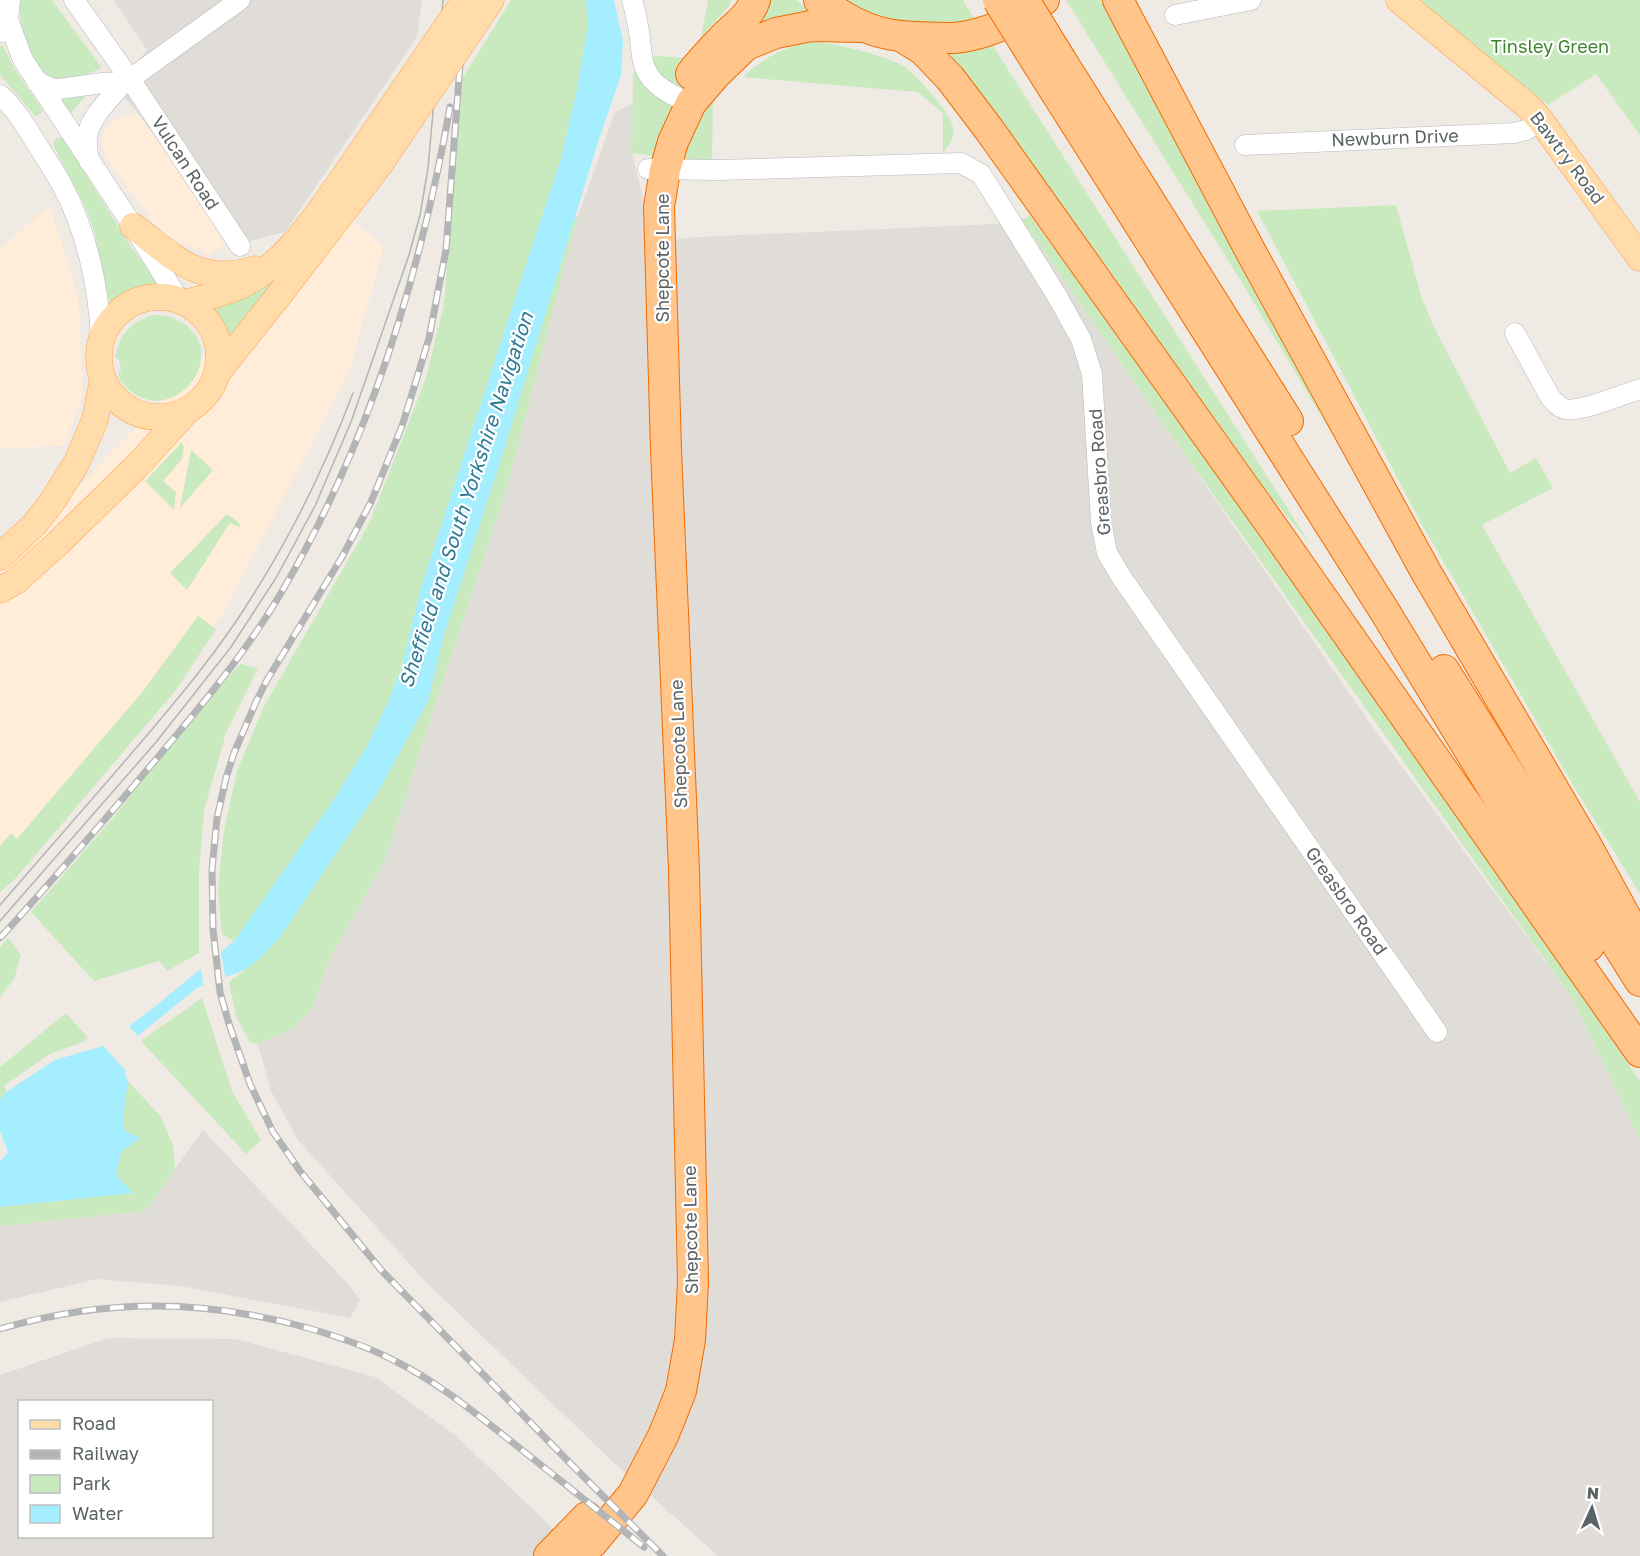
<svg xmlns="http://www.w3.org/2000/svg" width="1640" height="1556" font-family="'Golos Text',sans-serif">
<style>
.commercial{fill:#ffedd9}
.industrial{fill:#e0dcd8;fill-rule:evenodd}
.green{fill:#c9eabe}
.water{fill:#a4eeff}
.pier{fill:#f0eae4}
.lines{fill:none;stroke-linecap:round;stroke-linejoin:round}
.minor-casing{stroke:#b4b9bc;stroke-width:21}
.major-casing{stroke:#ffa14e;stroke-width:27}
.highway-casing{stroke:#f36b00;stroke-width:32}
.minor{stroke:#fff;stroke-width:20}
.major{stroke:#ffdca9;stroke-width:26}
.highway{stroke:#ffc58b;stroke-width:30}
.tram{stroke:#b3b4b5;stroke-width:1.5}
.rail-casing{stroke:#b3b4b5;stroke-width:7}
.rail{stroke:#fff;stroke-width:4.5;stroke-dasharray:14;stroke-linecap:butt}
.major-bridge-casing{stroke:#ffa14e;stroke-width:27;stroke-linecap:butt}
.highway-bridge-casing{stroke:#f36b00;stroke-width:32;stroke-linecap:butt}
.major-bridge{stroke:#ffdca9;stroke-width:26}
.highway-bridge{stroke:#ffc58b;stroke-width:30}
.labels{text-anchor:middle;stroke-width:4.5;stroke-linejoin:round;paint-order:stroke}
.park-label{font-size:18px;fill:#3e842c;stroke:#fff}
.street-label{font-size:18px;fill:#5b6366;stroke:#fff}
.water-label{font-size:20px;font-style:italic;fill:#2e7b96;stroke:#fff}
</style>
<rect width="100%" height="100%" fill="#f0eae4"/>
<g class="commercial">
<path d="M 138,114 L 231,240 L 206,257 L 199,249 L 196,250 L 162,233 L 104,155 L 101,142 L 105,130 L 118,118 Z"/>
<path d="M 45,209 L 51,209 L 78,296 L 83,395 L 64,446 L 0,448 L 0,249 Z"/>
<path d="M 352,221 L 384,247 L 349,372 L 221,617 L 3,874 L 0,870 L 0,567 L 127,437 L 240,319 Z"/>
</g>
<g class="industrial">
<path d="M 114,0 L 422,0 L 417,37 L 285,232 L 235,245 L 134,108 L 115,87 L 147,50 Z"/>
<path d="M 633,103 L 632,153 L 654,242 L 696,237 L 997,224 L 1022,220 L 1372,726 L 1572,998 L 1640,1140 L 1640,1556 L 718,1556 L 612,1461 L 426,1282 L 298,1140 L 271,1091 L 258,1044 L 295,1028 L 314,1005 L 329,960 L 385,860 L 509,480 L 578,216 L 615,112 Z"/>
<path d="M 203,1130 L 349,1285 L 360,1300 L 350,1318 L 180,1286 L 97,1279 L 0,1302 L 0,1226 L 145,1211 Z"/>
<path d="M 108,1338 L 236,1339 L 375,1377 L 455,1435 L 582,1556 L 0,1556 L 0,1375 ZM 20,1402 L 212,1402 L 212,1536 L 20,1536 Z"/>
</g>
<g class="green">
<path d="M 20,0 L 52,0 L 102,68 C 92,72 77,79 67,80 C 38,83 25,46 21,23 C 20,16 20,8 20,0 Z"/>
<path d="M 511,0 L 586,0 L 588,25 L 577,89 L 562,155 L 422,584 L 401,670 L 388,702 L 366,748 L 330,805 L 234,941 L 222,934 L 218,890 L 224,831 L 237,771 L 264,706 L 369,524 L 426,378 L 444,304 L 461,81 Z"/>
<path d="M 708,0 L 731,0 L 730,5 L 701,37 Z"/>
<path d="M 769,0 L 796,0 L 810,12 L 757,27 Z"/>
<path d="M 844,0 L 963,0 L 975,20 C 964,21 953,24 943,25 C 907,26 875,16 844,0 Z"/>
<path d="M 1066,0 L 1104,0 L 1389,530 L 1239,278 Z"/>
<path d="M 1419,0 L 1640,0 L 1640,135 L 1596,74 L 1548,105 Z"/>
<path d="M 813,42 C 840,44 875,53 900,64 C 912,69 952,114 953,127 C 954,138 950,144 943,153 L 943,114 L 918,92 L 743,77 C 763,58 785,46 813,42 Z"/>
<path d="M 2,44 L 14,68 L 43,111 L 36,117 L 0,75 L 0,48 Z"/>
<path d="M 993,46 L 1309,542 L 1240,461 L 1109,269 L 947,50 Z"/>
<path d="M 655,56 L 690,58 L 713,98 L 712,163 L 632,153 L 633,73 Z"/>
<path d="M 86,96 L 68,116 L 58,100 Z"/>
<path d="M 57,138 L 63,138 L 133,250 L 156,278 L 152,291 C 135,293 124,300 111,310 L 94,230 L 85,206 L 55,149 L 53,142 Z"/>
<path d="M 1396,205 L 1422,299 L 1435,329 L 1510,473 L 1536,458 L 1553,488 L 1482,525 L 1640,802 L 1640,894 L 1576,790 L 1421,523 L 1257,211 Z"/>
<path d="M 578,216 L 509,480 L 385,860 L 329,960 L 314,1005 L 295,1028 L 258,1044 L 250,1042 L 236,1017 L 229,982 L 256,962 L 278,940 L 379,790 L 428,701 L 443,638 L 575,218 Z"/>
<path d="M 1030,216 L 1320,611 L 1640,1081 L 1640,1140 L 1572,998 L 1185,455 L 1022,220 Z"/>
<path d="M 282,274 L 234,335 L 221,334 C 220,324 214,317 208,309 Z"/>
<path d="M 153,315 C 167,315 175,317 187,326 C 225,356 181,418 138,396 C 129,391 119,382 118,372 L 121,371 L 119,359 L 115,358 C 120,334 130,323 153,315 Z"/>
<path d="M 181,443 L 184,446 L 182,459 L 163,481 L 176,492 L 174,510 L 145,481 Z"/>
<path d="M 191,450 L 213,470 L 180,508 Z"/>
<path d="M 227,514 L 238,522 L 241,528 L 230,523 L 187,590 L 170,573 Z"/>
<path d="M 198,616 L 216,629 L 176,690 L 15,879 L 0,892 L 0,846 L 11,833 L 17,839 L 143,691 Z"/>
<path d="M 240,664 L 258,668 L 226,733 L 204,811 L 199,872 L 199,953 L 167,971 L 159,961 L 94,981 L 31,912 L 112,819 L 191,720 Z"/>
<path d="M 8,938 L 21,955 L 14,979 L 0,997 L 0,947 Z"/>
<path d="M 202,998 L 232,1091 L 261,1140 L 246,1154 L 141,1041 Z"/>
<path d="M 66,1013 L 88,1038 L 81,1043 L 51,1053 L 4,1086 L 6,1092 L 0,1099 L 0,1067 Z"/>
<path d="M 128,1081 L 161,1117 L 173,1145 L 175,1170 L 145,1211 L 0,1226 L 0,1207 L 133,1193 L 116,1175 L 121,1152 L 139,1138 L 124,1131 L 124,1110 Z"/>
</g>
<path class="water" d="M 586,0 L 614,0 L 623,41 L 621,75 L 599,139 L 496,475 L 443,638 L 428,701 L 379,790 L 278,940 L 256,962 L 244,970 L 197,988 L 134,1039 L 125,1075 L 128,1081 L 124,1110 L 124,1130 L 140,1138 L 121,1152 L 116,1175 L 133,1193 L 0,1207 L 0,1162 L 8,1152 L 0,1131 L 0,1099 L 6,1092 L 55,1060 L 103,1046 L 157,1005 L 234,941 L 330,805 L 366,748 L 388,702 L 401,670 L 422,584 L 562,155 L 577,89 L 588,25 Z"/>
<g class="pier">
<path d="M 220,948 L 226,980 L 204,989 L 200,965 Z"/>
<path d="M 127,1024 L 140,1038 L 137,1040 L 129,1074 L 101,1044 Z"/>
</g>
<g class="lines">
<defs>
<g id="minor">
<path d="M 74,0 L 130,79 L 240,246"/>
<path d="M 632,0 C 636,13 638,25 640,38 C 641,48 641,60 646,70 C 653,87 675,97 691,103"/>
<path d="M 1175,15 L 1251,0"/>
<path d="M 8,20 L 23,60 L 133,226 L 179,300"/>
<path d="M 3,32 L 8,20 L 10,0"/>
<path d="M 37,82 L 53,89 L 59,89 L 102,83 L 124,82"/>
<path d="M 0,95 C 16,109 27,128 38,146 C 46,159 55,172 62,185 C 87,232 99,288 101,340"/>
<path d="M 1245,145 L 1514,133 L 1526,130 L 1541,121"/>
<path d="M 89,161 C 88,153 86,145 87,137 C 90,116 111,98 124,82 L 130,79 L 240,0"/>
<path d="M 648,169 L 717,170 L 961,163 L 981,174 L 1057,296 L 1081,339 L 1092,374 L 1101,522 L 1107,553 L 1122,578 L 1437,1032"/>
<path d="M 1515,333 L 1550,397 C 1554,402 1558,407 1565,409 C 1579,413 1624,394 1640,389"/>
</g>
<g id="major">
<path d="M 1399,0 L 1531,109 L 1541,121 L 1640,258"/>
<path d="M 479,18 L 491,0"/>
<path d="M 133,226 C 174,257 199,287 255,269"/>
<circle cx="159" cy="357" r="60"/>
<path d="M 185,303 C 207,297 231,292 251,280 C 287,259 311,223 335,190"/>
<path d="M 217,373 L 276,299 L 350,203"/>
<path d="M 0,557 L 34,525 L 52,502 L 76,464 L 95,420 L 103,379"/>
<path d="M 0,590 L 16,581 L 58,543 L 136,467 L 188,410"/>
</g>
<g id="highway">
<path d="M 819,0 C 826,6 835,11 843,16 C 883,40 909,37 953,38 C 974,37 1003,26 1021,17 C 1029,13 1036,6 1044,0"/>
<path d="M 1118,0 L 1251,252 L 1426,572 L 1584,841 L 1640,943"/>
<path d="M 902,37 L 923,50 L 950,78 L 988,128 L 1274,529 L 1640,1052"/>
<path d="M 1061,60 L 1288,421"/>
<path d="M 1039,66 L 1382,607 L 1589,946"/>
<path d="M 691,74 C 700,62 711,50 722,39 C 733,27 750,17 755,0"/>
<path d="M 1444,670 L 1640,981"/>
<path d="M 549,1556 L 587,1517"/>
<path d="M 578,1556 L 593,1542 L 633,1494 L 663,1436 L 670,1419 L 681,1391 L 690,1340 L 693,1282 L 684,869 L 666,450 L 659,207 L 665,170 L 673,142 L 691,103 L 716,74 L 746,45 L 776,33 L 811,26 L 862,27"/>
</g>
</defs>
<use href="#minor" class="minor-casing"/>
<use href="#major" class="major-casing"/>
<use href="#highway" class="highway-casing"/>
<use href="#minor" class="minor"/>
<use href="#major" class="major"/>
<use href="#highway" class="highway"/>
<g class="tram">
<path d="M 0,905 C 42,857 83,809 125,761 C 171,707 218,653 255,592 C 294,530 327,462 353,393"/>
<path d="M 0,921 L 157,741 L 231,647 L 276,578 L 315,506 L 351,422 L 409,255 L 420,215 L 428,168 L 443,0"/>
</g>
<defs>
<g id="rail">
<path d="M 464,12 L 446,250 L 429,338 L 416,381 L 402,426 L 371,502 L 342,557 L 267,680 L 256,702 L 234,753 L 226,778 L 217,818 L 212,869 L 213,929 L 220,992 L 229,1024 L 250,1084 L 273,1132 L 300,1171 L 382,1271 L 567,1460 L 663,1556"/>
<path d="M 0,938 C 45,889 88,839 131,789 C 184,726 239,664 281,593 C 369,444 420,276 450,107"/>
<path d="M 0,1329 C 106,1298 203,1299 308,1328 C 339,1337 369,1347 397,1362 C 439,1383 476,1414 512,1442 C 556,1477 600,1512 644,1547"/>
</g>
</defs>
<use href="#rail" class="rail-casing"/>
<use href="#rail" class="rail"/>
<defs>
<g id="major-bridge">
<path d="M 335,190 L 465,0"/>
<path d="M 350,203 L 380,164 L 479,18"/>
</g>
<g id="highway-bridge">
<path d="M 998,0 L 1039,66"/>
<path d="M 1024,0 L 1061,60"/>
</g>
</defs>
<use href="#major-bridge" class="major-bridge-casing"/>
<use href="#highway-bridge" class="highway-bridge-casing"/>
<use href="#major-bridge" class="major-bridge"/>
<use href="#highway-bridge" class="highway-bridge"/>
</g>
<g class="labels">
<g class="park-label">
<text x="1550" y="53">Tinsley Green</text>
</g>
<g class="street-label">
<text transform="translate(1395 138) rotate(-2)" y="6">Newburn Drive</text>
<text transform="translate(1567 158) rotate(53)" y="6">Bawtry Road</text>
<text transform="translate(185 163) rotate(57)" y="6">Vulcan Road</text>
<text transform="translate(663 258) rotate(-90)" y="6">Shepcote Lane</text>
<text transform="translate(1100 472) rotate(-94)" y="6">Greasbro Road</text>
<text transform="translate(679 744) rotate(-92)" y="6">Shepcote Lane</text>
<text transform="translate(1346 901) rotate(55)" y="6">Greasbro Road</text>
<text transform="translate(691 1230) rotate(-91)" y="6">Shepcote Lane</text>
</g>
<g class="water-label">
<text transform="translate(466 500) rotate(-72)" y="7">Sheffield and South Yorkshire Navigation</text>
</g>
</g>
<rect x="18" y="1400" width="195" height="138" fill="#ffffff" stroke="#bdc1c2" stroke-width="1.5"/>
<rect x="30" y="1420" width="30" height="9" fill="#ffdca9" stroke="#bdc1c2" stroke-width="1.5"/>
<text x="72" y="1430" font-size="18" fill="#5b6366">Road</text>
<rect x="30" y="1450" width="30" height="9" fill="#b3b4b5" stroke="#bdc1c2" stroke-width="1.5"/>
<text x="72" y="1460" font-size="18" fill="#5b6366">Railway</text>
<rect x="30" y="1475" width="30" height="18" fill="#c9eabe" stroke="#bdc1c2" stroke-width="1.5"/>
<text x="72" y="1490" font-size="18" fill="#5b6366">Park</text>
<rect x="30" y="1505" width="30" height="18" fill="#a4eeff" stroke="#bdc1c2" stroke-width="1.5"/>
<text x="72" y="1520" font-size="18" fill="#5b6366">Water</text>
<g transform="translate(1592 1508) rotate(4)" stroke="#ffffff" stroke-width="4.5" paint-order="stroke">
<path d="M0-4.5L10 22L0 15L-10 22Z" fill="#5b6366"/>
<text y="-9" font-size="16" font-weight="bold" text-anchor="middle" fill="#5b6366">N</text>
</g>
</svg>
